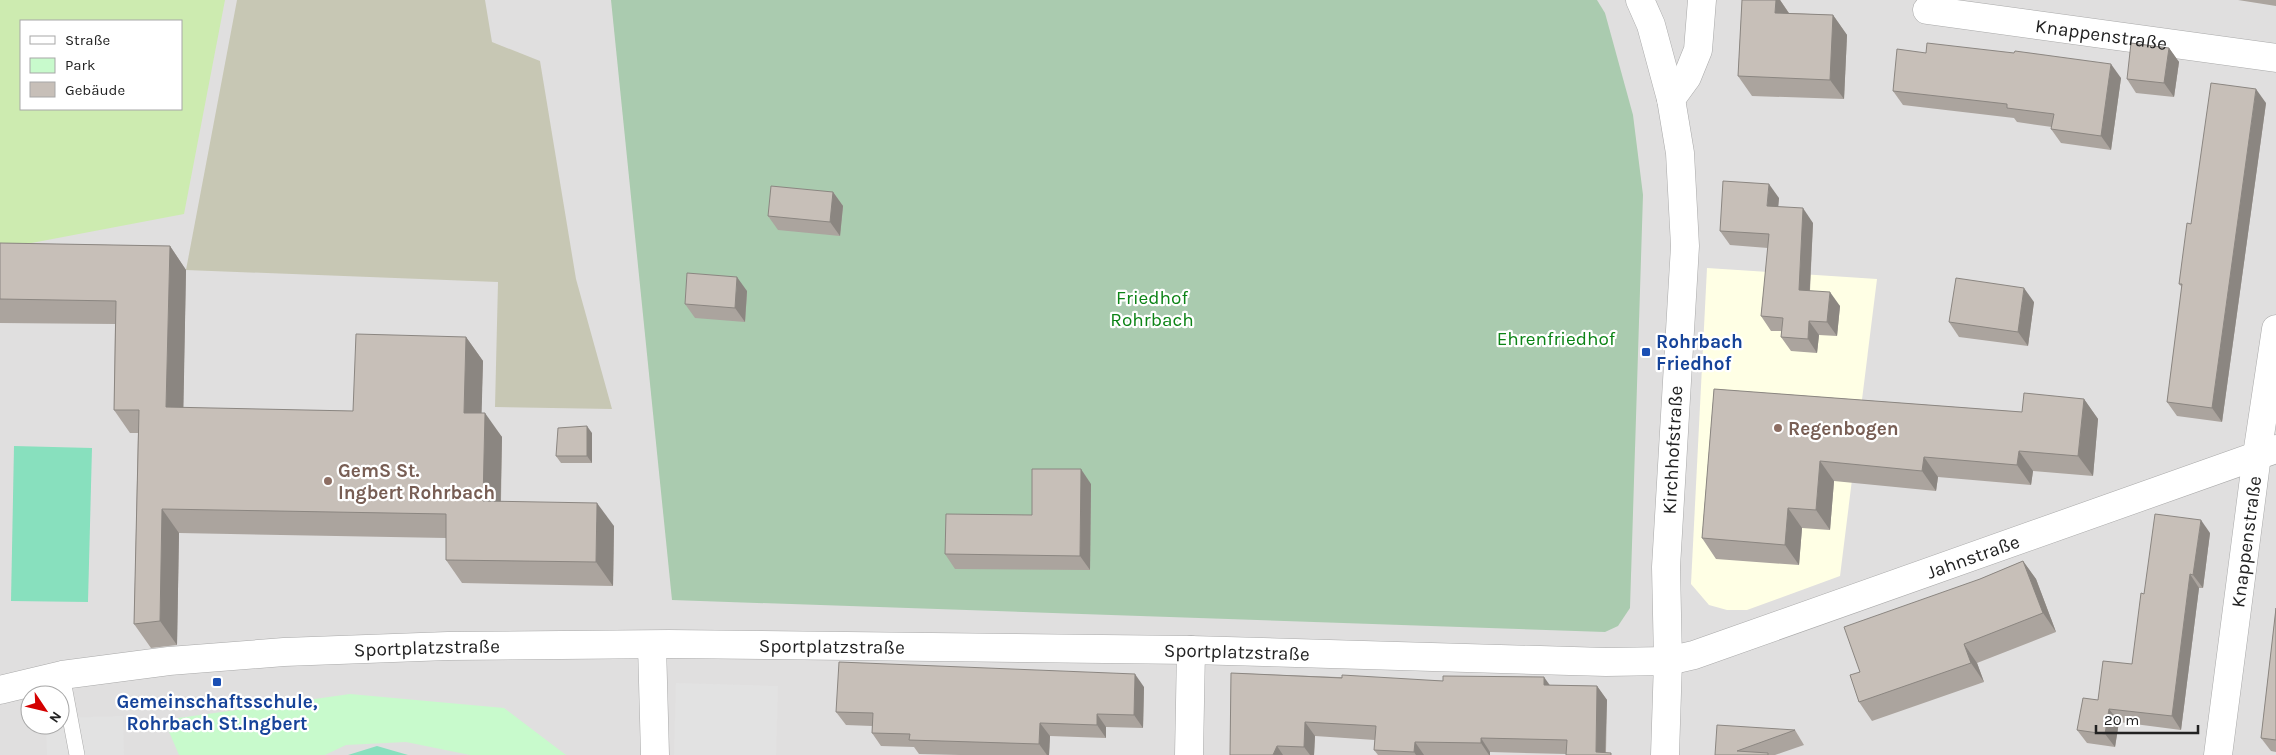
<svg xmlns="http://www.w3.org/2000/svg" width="2276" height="755" font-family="Karla,sans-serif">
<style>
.residential{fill:#e0dfdf;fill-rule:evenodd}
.education{fill:#ffffe5}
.construction{fill:#c7c7b4}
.grass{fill:#cdebb0;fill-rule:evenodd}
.cemetery{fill:#aacbaf}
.park{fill:#c8facc}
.pitch{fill:#88e0be}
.parking{fill:#e2e2e2}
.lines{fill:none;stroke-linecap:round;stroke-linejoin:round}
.lane-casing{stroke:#a9a9a9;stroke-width:16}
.street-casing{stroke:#a9a9a9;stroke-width:29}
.lane{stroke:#fff;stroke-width:15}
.street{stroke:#fff;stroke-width:28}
.wall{fill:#aba49e}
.shaded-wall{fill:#8b8681}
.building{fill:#c7bfb8;stroke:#8b8681}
.transit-dot{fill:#1a4fb4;stroke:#fff;stroke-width:2}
.education-dot{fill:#8d6e63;stroke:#fff;stroke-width:2}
.labels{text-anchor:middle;stroke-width:4.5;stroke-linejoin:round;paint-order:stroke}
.street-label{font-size:19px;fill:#222;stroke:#fff}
.park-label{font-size:19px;fill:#0c8416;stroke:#fff}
.transit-label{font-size:19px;font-weight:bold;fill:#164399;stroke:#fff;text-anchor:start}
.education-label{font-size:19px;font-weight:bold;fill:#785e54;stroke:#fff;text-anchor:start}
</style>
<rect width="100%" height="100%" fill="#f2efe9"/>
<path class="residential" d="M 0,0 L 2276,0 L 2276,755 L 0,755 ZM 21,21 L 181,21 L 181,109 L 21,109 ZM 30,695 L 60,695 L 60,725 L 30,725 Z"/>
<path class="education" d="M 1707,268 L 1877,279 L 1840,576 L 1747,610 L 1727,610 L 1709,605 L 1691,584 Z"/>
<path class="construction" d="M 237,0 L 485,0 L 492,42 L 540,61 L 576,279 L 612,409 L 495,407 L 498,282 L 186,270 Z"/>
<path class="grass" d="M 0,0 L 225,0 L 184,214 L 0,249 ZM 21,21 L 181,21 L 181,109 L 21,109 Z"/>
<path class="cemetery" d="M 611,0 L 1597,0 L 1605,13 L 1633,115 L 1643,195 L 1630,608 L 1618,626 L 1605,632 L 672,600 Z"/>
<path class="park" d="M 350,694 L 504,708 L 566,755 L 470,755 L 406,742 L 346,745 L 325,755 L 179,755 L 164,720 Z"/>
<g class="pitch">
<path d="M 14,446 L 92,448 L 88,602 L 11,601 Z"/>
<path d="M 377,746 L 408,755 L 348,755 Z"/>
</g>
<g class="parking">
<path d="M 676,683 L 778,686 L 776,755 L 674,755 Z"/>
<path d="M 123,716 L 124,755 L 47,755 L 46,725 L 60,725 L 60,718 Z"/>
</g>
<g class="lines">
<defs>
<path id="lane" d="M 62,675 L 77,755"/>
<g id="street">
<path d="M 1640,0 L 1651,25 L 1671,99 L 1680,153 L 1685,246 L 1666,567 L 1668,661 L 1665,755"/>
<path id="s1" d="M 1927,10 L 2276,58"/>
<path d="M 1671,99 L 1687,77 L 1698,50 L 1702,0"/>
<path d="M 652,645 L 655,755"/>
<path id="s2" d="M 0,690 L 62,675 L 169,661 L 284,652 L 448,646 L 669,644 L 1191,650 L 1606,662 L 1668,661 L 1694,655 L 2276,449"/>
<path d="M 1189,755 L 1191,650"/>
<path id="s3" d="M 2218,755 L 2257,455 L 2276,329"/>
</g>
</defs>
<use href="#lane" class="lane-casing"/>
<use href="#street" class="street-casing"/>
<use href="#lane" class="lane"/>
<use href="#street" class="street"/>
</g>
<g class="wall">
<path d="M 1742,0 L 1780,0 L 1789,13 L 1833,15 L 1847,35 L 1844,99 L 1752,96 L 1738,76 Z"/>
<path d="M 2238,0 L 2276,0 L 2276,6 Z"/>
<path d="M 2169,48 L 2179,62 L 2174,97 L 2136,93 L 2127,79 Z"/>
<path d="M 2121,78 L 2111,150 L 2061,143 L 2051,129 L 2052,127 L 2017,122 L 2014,118 L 1903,105 L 1893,91 Z"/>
<path d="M 2266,103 L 2222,422 L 2177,416 L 2167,402 L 2182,287 L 2179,284 L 2191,224 Z"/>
<path d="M 833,192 L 843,206 L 840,236 L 778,230 L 768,216 Z"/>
<path d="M 1779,198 L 1778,207 L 1813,223 L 1810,291 L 1840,306 L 1837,336 L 1819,335 L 1817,353 L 1791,351 L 1781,337 L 1781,331 L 1771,331 L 1761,316 L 1768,248 L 1730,245 L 1720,231 Z"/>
<path d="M 0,243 L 170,246 L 186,270 L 183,408 L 353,411 L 466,337 L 483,361 L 481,413 L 502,437 L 501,501 L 614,526 L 613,586 L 462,583 L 446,560 L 446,538 L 179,533 L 177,645 L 151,648 L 134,624 L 138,433 L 130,433 L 114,410 L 115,324 L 0,323 Z"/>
<path d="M 747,291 L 745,322 L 695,318 L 685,304 Z"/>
<path d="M 2034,302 L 2028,346 L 1959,337 L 1949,322 Z"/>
<path d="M 1714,389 L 2022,412 L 2084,399 L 2098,419 L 2093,476 L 2033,471 L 2031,485 L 1938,477 L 1936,491 L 1834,481 L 1830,530 L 1802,528 L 1799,565 L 1716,559 L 1702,538 Z"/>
<path d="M 592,433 L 592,463 L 561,463 L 556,456 Z"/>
<path d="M 1091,484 L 1090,570 L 955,569 L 945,554 L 1032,515 Z"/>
<path d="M 2210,533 L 2203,588 L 2199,588 L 2181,730 L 2119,722 L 2115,747 L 2087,743 L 2077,730 L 2098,700 L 2132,664 L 2144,594 Z"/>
<path d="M 2023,561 L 2036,579 L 2056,632 L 1977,663 L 1984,682 L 1872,721 L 1859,702 L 1860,672 L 1980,579 Z"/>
<path d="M 2276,608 L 2276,752 L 2271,751 L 2261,738 Z"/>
<path d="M 1231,673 L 1550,685 L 1597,686 L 1607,700 L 1606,753 L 1566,754 L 1490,752 L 1490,755 L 1378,755 L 1374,750 L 1375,740 L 1315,736 L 1314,755 L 1230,755 Z"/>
<path d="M 1144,687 L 1143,728 L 1106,727 L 1106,738 L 1050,736 L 1049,755 L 960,755 L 919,754 L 914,747 L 881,746 L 872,733 L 872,726 L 846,725 L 836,712 Z"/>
<path d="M 1795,730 L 1804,745 L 1775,755 L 1715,755 Z"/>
</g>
<g class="shaded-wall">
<path d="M 1776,0 L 1780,0 L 1790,15 L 1775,13 Z"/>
<path d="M 1833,15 L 1847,35 L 1844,99 L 1830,80 Z"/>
<path d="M 2169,48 L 2179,62 L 2174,97 L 2164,83 Z"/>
<path d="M 2111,64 L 2121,78 L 2111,150 L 2101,136 Z"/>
<path d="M 2256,89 L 2266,103 L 2222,422 L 2212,408 Z"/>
<path d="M 1769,184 L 1779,198 L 1777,220 L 1767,206 Z"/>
<path d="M 833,192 L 843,206 L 840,236 L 830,222 Z"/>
<path d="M 1803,208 L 1813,223 L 1809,304 L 1799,290 Z"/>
<path d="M 170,246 L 186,270 L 183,431 L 166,407 Z"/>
<path d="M 737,277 L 747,291 L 745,322 L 735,308 Z"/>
<path d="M 2024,288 L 2034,302 L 2028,346 L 2018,332 Z"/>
<path d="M 1830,292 L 1840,306 L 1837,336 L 1827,322 Z"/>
<path d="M 1809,321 L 1819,335 L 1817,353 L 1808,339 Z"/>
<path d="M 466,337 L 483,361 L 481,436 L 464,413 Z"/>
<path d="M 2084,399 L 2098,419 L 2093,476 L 2078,456 Z"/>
<path d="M 485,413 L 502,437 L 500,524 L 483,501 Z"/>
<path d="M 587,426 L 592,433 L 592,463 L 587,456 Z"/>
<path d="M 2019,451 L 2033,471 L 2031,485 L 2017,465 Z"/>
<path d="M 1924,457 L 1938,477 L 1936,491 L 1922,471 Z"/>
<path d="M 1820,461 L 1834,481 L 1830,530 L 1816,510 Z"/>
<path d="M 1081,469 L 1091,484 L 1090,570 L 1080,556 Z"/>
<path d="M 597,503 L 614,526 L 613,586 L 596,562 Z"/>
<path d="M 1788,508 L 1802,528 L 1799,565 L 1785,545 Z"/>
<path d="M 162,509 L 179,533 L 177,645 L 160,621 Z"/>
<path d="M 2201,520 L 2210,533 L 2203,588 L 2193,575 Z"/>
<path d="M 2023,561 L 2036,579 L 2056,632 L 2043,613 Z"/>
<path d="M 2190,574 L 2199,588 L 2181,730 L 2172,716 Z"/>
<path d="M 1964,644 L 1977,663 L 1984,682 L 1971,663 Z"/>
<path d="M 1135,674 L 1144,687 L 1143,728 L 1134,715 Z"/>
<path d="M 1544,677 L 1554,691 L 1544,685 Z"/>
<path d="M 1597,686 L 1607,700 L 1605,755 L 1596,752 Z"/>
<path d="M 2109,709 L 2119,722 L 2115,747 L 2105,734 Z"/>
<path d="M 1097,714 L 1106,727 L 1106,738 L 1097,725 Z"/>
<path d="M 1305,722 L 1315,736 L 1314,755 L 1310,755 L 1304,747 Z"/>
<path d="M 1040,723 L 1050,736 L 1049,755 L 1047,755 L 1039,744 Z"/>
<path d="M 1481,738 L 1490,752 L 1490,755 L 1489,755 L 1481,743 Z"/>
<path d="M 1415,742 L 1424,755 L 1416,755 L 1414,752 Z"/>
<path d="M 1277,746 L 1283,755 L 1273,755 Z"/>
</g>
<g class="building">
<path d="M 1742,0 L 1776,0 L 1775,13 L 1833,15 L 1830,80 L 1738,76 Z"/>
<path d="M 1927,43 L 2014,53 L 2015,51 L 2111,64 L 2101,136 L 2051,129 L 2054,114 L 2007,108 L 2007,104 L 1893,91 L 1897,49 L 1926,53 Z"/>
<path d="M 2131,43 L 2169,48 L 2164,83 L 2127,79 Z"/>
<path d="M 2211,83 L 2256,89 L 2212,408 L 2167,402 L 2182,284 L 2179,284 L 2187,223 L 2191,224 Z"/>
<path d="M 1723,181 L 1769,184 L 1767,206 L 1803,208 L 1799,290 L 1830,292 L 1827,322 L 1809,321 L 1808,339 L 1781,337 L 1783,318 L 1761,316 L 1769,234 L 1720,231 Z"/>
<path d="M 771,186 L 833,192 L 830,222 L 768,216 Z"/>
<path d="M 0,243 L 170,246 L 166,407 L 353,411 L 356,334 L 466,337 L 464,413 L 485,413 L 483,501 L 597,503 L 596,562 L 446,560 L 446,514 L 162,509 L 160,621 L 134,624 L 139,410 L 114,410 L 116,301 L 0,299 Z"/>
<path d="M 687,273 L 737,277 L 735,308 L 685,304 Z"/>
<path d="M 1956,278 L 2024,288 L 2018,332 L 1949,322 Z"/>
<path d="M 1714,389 L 2022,412 L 2024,393 L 2084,399 L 2078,456 L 2019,451 L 2017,465 L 1924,457 L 1922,471 L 1820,461 L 1816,510 L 1788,508 L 1785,545 L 1702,538 Z"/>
<path d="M 587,426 L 587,456 L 556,456 L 558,428 Z"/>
<path d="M 1032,469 L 1081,469 L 1080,556 L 945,554 L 946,514 L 1032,515 Z"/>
<path d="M 2155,514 L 2201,520 L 2193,575 L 2190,574 L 2172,716 L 2109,709 L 2105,734 L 2077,730 L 2083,698 L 2098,700 L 2103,661 L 2132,664 L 2141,593 L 2144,594 Z"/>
<path d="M 2023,561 L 2043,613 L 1964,644 L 1971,663 L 1859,702 L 1850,675 L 1860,672 L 1844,627 L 1980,579 Z"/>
<path d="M 2276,608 L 2276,740 L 2261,738 Z"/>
<path d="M 839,662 L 1135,674 L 1134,715 L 1097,714 L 1097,725 L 1040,723 L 1039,744 L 909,740 L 910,734 L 872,733 L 873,713 L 836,712 Z"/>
<path d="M 1231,673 L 1342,678 L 1342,675 L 1443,681 L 1443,676 L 1544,677 L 1544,685 L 1597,686 L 1596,752 L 1611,753 L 1611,755 L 1566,755 L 1567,740 L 1481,738 L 1481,743 L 1415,742 L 1414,752 L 1374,750 L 1376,726 L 1305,722 L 1304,747 L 1277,746 L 1273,755 L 1230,755 Z"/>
<path d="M 1717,725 L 1795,730 L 1737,751 L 1768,753 L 1768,755 L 1715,755 Z"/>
</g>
<g class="transit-dot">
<rect x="1641" y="347" width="10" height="10" rx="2.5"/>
<rect x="212" y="677" width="10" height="10" rx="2.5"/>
</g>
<g class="education-dot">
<circle cx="1778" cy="428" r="5"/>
<circle cx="328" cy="481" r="5"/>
</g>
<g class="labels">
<g class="street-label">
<text dy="7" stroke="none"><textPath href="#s1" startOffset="176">Knappenstraße</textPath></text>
<text transform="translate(1672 450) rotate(-87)" y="7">Kirchhofstraße</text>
<text dy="7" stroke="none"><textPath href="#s3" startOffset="215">Knappenstraße</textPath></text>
<text dy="7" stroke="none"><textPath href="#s2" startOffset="1994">Jahnstraße</textPath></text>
<text dy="7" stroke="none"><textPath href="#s2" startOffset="835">Sportplatzstraße</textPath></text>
<text dy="7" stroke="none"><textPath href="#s2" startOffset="430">Sportplatzstraße</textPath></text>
<text dy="7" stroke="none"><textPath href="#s2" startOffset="1240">Sportplatzstraße</textPath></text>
</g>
<g class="park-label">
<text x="1152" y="304">Friedhof<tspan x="1152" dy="22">Rohrbach</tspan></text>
<text x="1556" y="345">Ehrenfriedhof</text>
</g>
<g class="transit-label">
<text x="1656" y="348">Rohrbach<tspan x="1656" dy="22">Friedhof</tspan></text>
<text x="217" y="708" text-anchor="middle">Gemeinschaftsschule,<tspan x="217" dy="22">Rohrbach St.Ingbert</tspan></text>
</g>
<g class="education-label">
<text x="1788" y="435">Regenbogen</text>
<text x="338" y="477">GemS St.<tspan x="338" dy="22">Ingbert Rohrbach</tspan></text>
</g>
</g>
<rect x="20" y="20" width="162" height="90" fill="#ffffff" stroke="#a7a7a7"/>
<rect x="30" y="36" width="25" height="8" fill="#ffffff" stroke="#a7a7a7"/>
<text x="65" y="45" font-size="15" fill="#222222">Straße</text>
<rect x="30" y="58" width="25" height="15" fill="#c8facc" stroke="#a7a7a7"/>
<text x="65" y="70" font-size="15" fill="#222222">Park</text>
<rect x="30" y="82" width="25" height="15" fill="#c7bfb8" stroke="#a7a7a7"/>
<text x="65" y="95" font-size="15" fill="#222222">Gebäude</text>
<g transform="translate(45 710) rotate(125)"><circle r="24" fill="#ffffff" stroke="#a7a7a7"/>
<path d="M0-4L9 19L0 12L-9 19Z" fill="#d40000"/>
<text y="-8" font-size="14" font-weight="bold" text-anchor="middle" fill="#222222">N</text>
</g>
<path d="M2096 725v8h102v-8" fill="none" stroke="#222222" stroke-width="2.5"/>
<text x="2104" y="725" font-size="15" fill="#222222" stroke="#ffffff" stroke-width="4" paint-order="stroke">20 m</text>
</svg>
